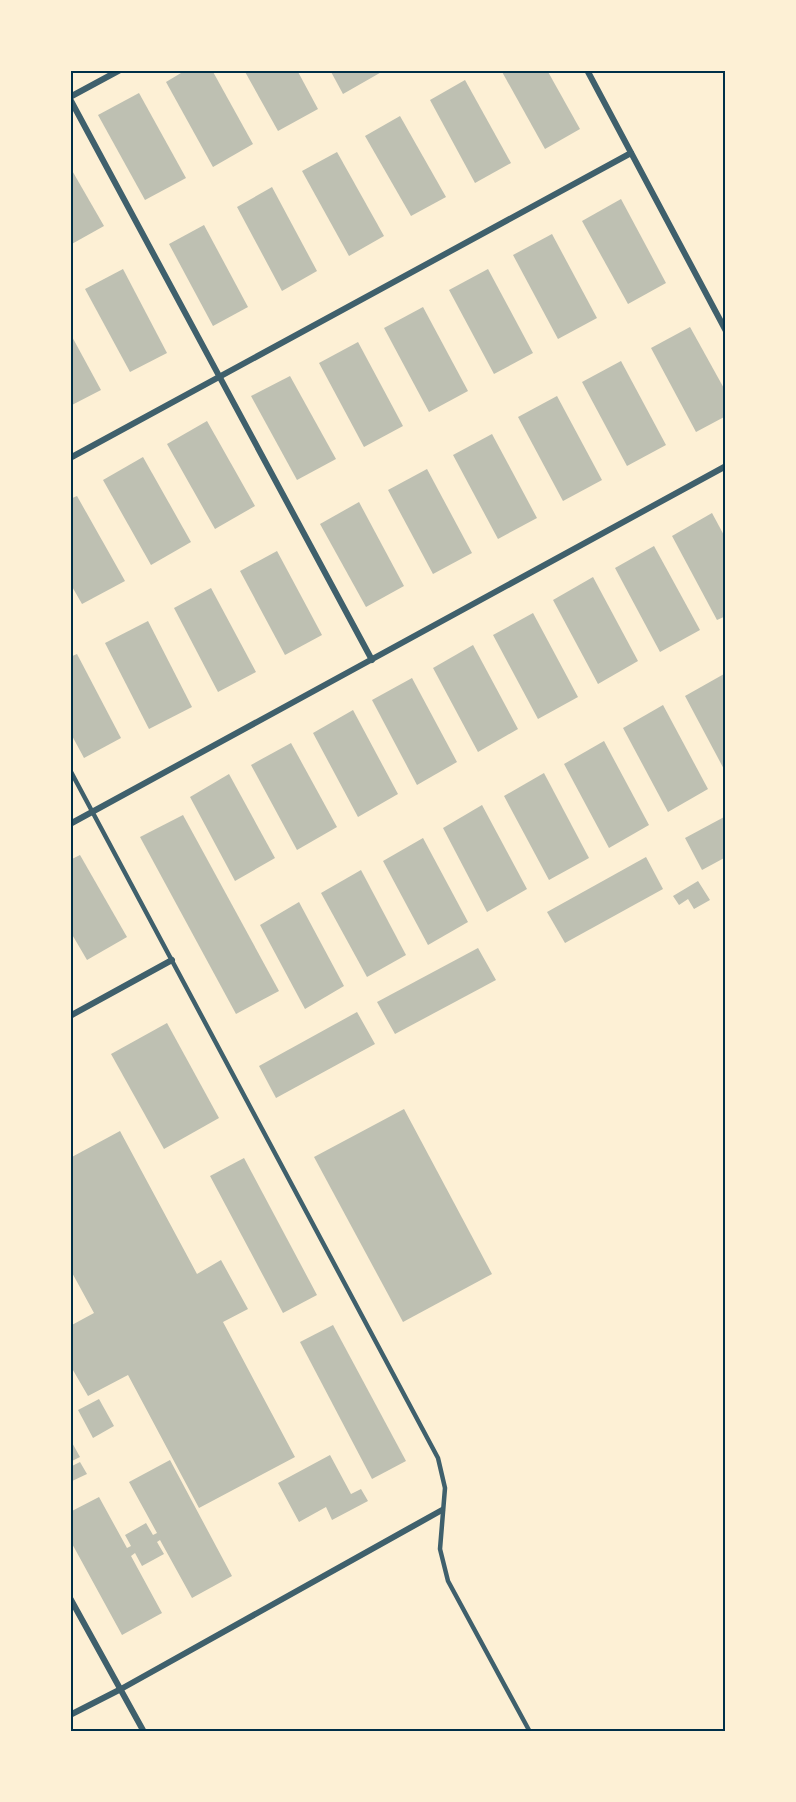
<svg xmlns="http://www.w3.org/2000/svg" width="796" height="1802" font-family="'Archivo Narrow',sans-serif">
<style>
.building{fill:#bec0b2}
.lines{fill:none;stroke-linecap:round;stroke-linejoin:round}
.service{stroke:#3f606c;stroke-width:4.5}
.minor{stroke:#3f606c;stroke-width:6}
.neatline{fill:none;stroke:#003049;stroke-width:2}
</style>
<rect width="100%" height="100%" fill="#fdf0d5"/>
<g class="building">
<path d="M 186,70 L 212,70 L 253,144 L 213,167 L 166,82 Z"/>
<path d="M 244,70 L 297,70 L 318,109 L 278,131 Z"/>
<path d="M 330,70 L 385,70 L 343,94 Z"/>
<path d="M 501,70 L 547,70 L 580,129 L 545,149 Z"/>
<path d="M 465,80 L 511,163 L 475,183 L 430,100 Z"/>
<path d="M 139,93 L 186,178 L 145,200 L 98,115 Z"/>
<path d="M 400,116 L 446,197 L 411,216 L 365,136 Z"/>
<path d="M 337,152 L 384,236 L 349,256 L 302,171 Z"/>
<path d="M 70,167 L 104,226 L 70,245 Z"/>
<path d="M 272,187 L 317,271 L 282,291 L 237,207 Z"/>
<path d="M 621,199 L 666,283 L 628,304 L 582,221 Z"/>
<path d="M 204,225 L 248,307 L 213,326 L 169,244 Z"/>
<path d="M 552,234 L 597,318 L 558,339 L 513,255 Z"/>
<path d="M 123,269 L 167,353 L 130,372 L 85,289 Z"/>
<path d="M 488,269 L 533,353 L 494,374 L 449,290 Z"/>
<path d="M 423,307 L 468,391 L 429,412 L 384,328 Z"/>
<path d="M 690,327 L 726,392 L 726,416 L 696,432 L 651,348 Z"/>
<path d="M 70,333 L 101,390 L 70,406 Z"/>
<path d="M 358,342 L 403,426 L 364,447 L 319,363 Z"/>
<path d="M 621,361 L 666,445 L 627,466 L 582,382 Z"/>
<path d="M 290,376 L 336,459 L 297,480 L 251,396 Z"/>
<path d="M 557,396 L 602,480 L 563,501 L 518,417 Z"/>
<path d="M 207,421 L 255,506 L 215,529 L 167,444 Z"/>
<path d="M 492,434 L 537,518 L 498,539 L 453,455 Z"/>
<path d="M 143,457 L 191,542 L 151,565 L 103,480 Z"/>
<path d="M 427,469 L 472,553 L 433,574 L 388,490 Z"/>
<path d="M 77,496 L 125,581 L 82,604 L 70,583 L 70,499 Z"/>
<path d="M 359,502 L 404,586 L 366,607 L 320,524 Z"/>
<path d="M 712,513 L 726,539 L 726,616 L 717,620 L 672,536 Z"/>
<path d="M 654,546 L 700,630 L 660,652 L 615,568 Z"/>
<path d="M 277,551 L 322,635 L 285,655 L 240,571 Z"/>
<path d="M 593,577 L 638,661 L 598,684 L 553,600 Z"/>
<path d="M 211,588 L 256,672 L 218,692 L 174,608 Z"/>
<path d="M 533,613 L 578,697 L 538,719 L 493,635 Z"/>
<path d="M 148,621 L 192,707 L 149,729 L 105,643 Z"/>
<path d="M 473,645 L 518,729 L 478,752 L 433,668 Z"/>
<path d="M 77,654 L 121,738 L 84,758 L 70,732 L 70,657 Z"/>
<path d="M 724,674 L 726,676 L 726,773 L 685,696 Z"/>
<path d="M 412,678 L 457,762 L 417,785 L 372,700 Z"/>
<path d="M 663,705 L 708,789 L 668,812 L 623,728 Z"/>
<path d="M 353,710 L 398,794 L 358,817 L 313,733 Z"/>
<path d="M 604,741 L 649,825 L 609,848 L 564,764 Z"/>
<path d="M 291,743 L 337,827 L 297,850 L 251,765 Z"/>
<path d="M 544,773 L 589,858 L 549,880 L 504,796 Z"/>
<path d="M 229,774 L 275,858 L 235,881 L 190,797 Z"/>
<path d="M 482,805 L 527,889 L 487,912 L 443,828 Z"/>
<path d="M 183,815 L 279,991 L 236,1014 L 140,837 Z"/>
<path d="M 726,816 L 726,857 L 702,870 L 685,838 Z"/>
<path d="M 423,838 L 468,922 L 428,945 L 383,861 Z"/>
<path d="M 80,855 L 127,937 L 87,960 L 70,931 L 70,860 Z"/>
<path d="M 646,857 L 663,889 L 565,943 L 547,912 Z"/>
<path d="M 361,870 L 406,955 L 367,977 L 321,893 Z"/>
<path d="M 698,881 L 710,900 L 694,909 L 688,899 L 679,905 L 673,896 Z"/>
<path d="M 299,902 L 344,986 L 305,1009 L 260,925 Z"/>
<path d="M 478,948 L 496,980 L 395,1034 L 377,1002 Z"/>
<path d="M 357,1012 L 375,1044 L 276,1098 L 259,1066 Z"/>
<path d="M 167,1023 L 219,1118 L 164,1149 L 111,1054 Z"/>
<path d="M 404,1109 L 492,1274 L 403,1322 L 314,1157 Z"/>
<path d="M 120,1131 L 197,1274 L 221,1260 L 248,1309 L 223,1322 L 295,1457 L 199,1508 L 128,1375 L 88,1396 L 70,1365 L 70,1326 L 94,1313 L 70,1269 L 70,1158 Z"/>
<path d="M 244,1158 L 317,1295 L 283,1313 L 210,1176 Z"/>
<path d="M 333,1325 L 406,1461 L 372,1479 L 300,1342 Z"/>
<path d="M 99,1399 L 114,1426 L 93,1438 L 78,1410 Z"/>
<path d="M 70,1439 L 80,1457 L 70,1462 Z"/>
<path d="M 330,1455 L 351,1494 L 361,1489 L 368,1501 L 332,1520 L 326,1507 L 299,1522 L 278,1483 Z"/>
<path d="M 170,1460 L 232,1576 L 192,1598 L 160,1540 L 157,1542 L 164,1554 L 142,1566 L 135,1553 L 131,1556 L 162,1613 L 122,1635 L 70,1540 L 70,1512 L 99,1497 L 127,1548 L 131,1546 L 125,1535 L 146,1523 L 153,1535 L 157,1533 L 129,1482 Z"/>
<path d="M 80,1462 L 87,1474 L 70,1482 L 70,1467 Z"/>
</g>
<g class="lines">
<path class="service" d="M 70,770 L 438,1458 L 445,1488 L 440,1549 L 448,1581 L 530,1732"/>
<g class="minor">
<path d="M 587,70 L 726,331"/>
<path d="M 70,97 L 120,70"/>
<path d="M 70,99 L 372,660"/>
<path d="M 70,458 L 631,153"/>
<path d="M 70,824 L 726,466"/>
<path d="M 70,1016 L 172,960"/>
<path d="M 70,1598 L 144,1732"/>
<path d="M 70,1715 L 121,1689 L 442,1510"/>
</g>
</g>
<rect width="796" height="1802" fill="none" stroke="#fdf0d5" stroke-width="144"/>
<rect x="72" y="72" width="652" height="1658" class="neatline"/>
</svg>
